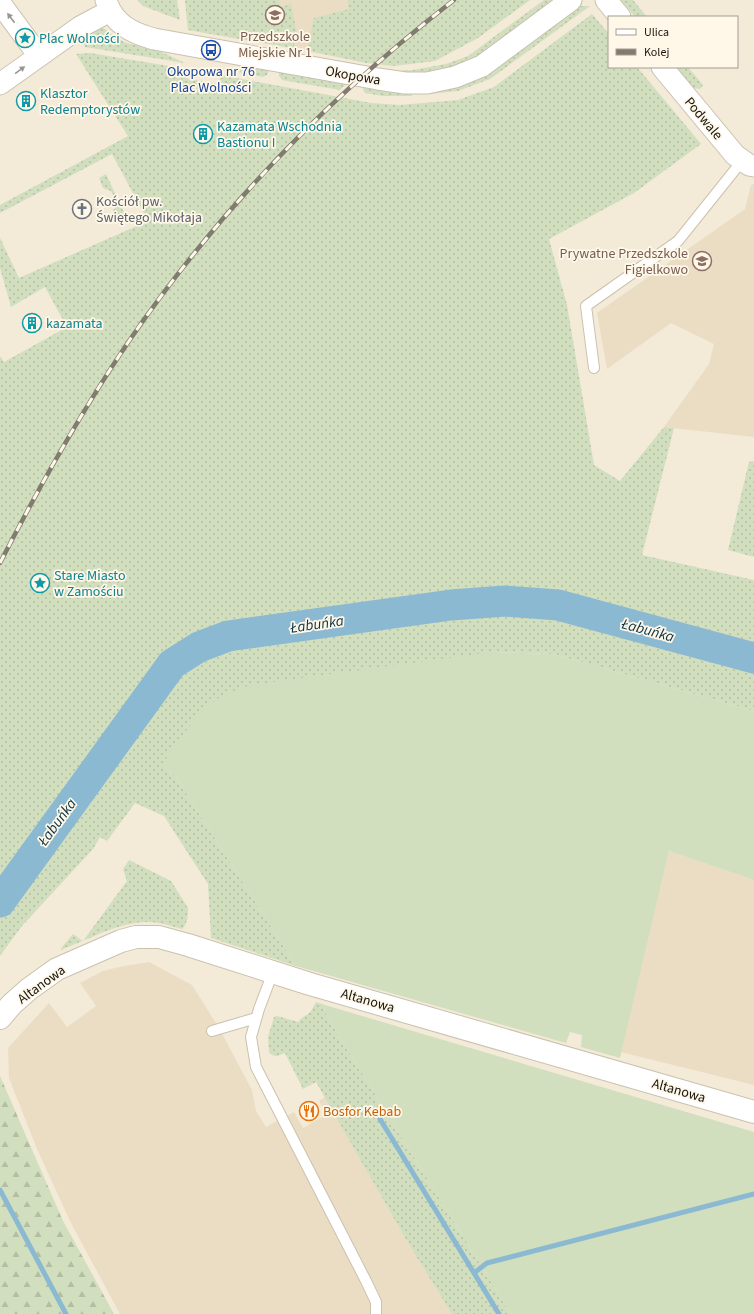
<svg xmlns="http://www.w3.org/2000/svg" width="754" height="1314" viewBox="0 0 754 1314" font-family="'Source Sans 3',sans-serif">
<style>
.built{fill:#eaddc4}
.grass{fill:url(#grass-dots)}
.forest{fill:url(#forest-firs)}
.garden{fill:#d1dfbf}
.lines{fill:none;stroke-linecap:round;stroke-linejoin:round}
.stream{stroke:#8bb9d2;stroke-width:5}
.river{stroke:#8bb9d2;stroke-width:31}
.service-casing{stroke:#cac1af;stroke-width:12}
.minor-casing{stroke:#cac1af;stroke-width:23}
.tertiary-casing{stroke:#cac1af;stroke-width:24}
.service{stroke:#fff;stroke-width:10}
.minor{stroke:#fff;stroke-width:21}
.tertiary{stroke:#fff;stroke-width:22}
.rail-casing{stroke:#827c70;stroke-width:4.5}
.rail{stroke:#fff8e9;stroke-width:3;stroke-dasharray:9;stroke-linecap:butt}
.oneway{fill:#979693}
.labels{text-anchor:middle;stroke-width:3.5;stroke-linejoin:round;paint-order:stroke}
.education-label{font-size:14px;fill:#785e54;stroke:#fff8e9}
.culture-label{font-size:14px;fill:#0d838f;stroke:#fff8e9;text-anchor:start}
.transit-label{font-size:14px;fill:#164399;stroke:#fff8e9}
.street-label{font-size:14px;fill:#18150f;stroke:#fff8e9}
.worship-label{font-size:14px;fill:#5b616d;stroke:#fff8e9;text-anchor:start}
.food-label{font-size:14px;fill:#c56008;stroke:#fff8e9;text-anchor:start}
.water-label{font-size:15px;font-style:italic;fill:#0a3244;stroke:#fff8e9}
</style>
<defs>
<pattern id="grass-dots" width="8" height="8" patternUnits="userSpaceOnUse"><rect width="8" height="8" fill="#d1dfbf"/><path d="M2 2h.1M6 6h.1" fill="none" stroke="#b3bea3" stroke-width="1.8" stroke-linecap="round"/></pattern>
<pattern id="forest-firs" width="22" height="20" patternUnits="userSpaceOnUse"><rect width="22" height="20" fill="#d1dfbf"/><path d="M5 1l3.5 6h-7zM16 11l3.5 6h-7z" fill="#b3bea3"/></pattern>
</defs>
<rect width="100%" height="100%" fill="#f3ead8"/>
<path class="built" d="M185,0H359L336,56L188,30Z
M754,184V437L664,427L709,364L714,344L671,323L607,369L597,313L745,209L751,185Z
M669,851L754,880V1085L621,1052Z
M149,962L192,985L219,1028L252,1090L256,1111L266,1127L294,1112L303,1128L326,1115L319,1101L325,1097L408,1243L452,1314H120L71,1223L37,1149L9,1078L8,1048L49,1003L67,1027L96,1006L80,983L103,971L119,967Z"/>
<path class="grass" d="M137,0H177L180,20L143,6Z
M185,0H279L281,7L291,4C293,16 300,37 293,48L188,30Z
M347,0H530L478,38L435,61L394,66L366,63L308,51V46L314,18L349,9Z
M544,0H554L473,59C455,67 434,75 414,74C408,74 402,72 395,71L413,70L446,64L468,56Z
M621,0H633L647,17H635Z
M580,6H590L490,79L458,91L429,94L428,91L487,74Z
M592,14L609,34V67H637L701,144L634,193L549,239L567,305L594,465L620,481L664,427L674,428L642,555L754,580V711L553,654L492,652L161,767L174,774L296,966L211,938L208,884L164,816L135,803L107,841L100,837L93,849L21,927L0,956V356L4,362L67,327L45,287L11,307L0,268V238L19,278L148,221L112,154L0,213V205L128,136L76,54L90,53L187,69L188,79L219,84L220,75L371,103L400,105L458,100L494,87Z
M98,27L105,29L115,37L126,43L155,49L185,63L85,47L84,42L87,33Z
M250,66L269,70L267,75L263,77L233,71Z
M676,67H688L703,85L700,89L694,88Z
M279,71L346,84L340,90L282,80L279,76Z
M362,87L411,93L412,96H383L365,93Z
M106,174L125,215L117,218L113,211L117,203L111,191L103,188L99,178Z
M754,461V557L728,550L749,462Z
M129,860L171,881L188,908C188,915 188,923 182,929C171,926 160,922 149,922C121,921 87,940 61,950L62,947L73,934L83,941L127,881L123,869Z
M316,1002L325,1005L324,1009L329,1020L511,1314H452L408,1243L316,1082L303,1089L285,1053C278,1056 274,1058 269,1052L268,1037L274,1017L277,1016L298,1022C301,1017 307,1016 311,1011C313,1008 314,1005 316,1002Z"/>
<path class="forest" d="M0,1076L63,1221L114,1314H0Z"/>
<path class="garden" d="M492,652L553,654L754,711V880L669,851L620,1058L581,1047L582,1035L570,1032L566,1043L296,966L174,774L160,767C177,744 198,708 224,695C232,691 241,688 250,685Z
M325,1005L754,1132V1314H511L329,1020L324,1009Z"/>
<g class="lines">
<path class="stream" d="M380,1119L499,1314
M0,1190L66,1314
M474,1273L487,1263L754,1194"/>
<path class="river" d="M0,902L172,664L199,647L228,636L451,605L505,601L558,605L754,658"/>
<defs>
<path id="service" d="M594,368L586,306L678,241L742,161
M273,972L259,1009L251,1037L256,1067L366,1281L376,1302V1314
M212,1031L256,1018"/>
<path id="minor" d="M106,0C113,24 132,33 154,39L378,79L405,83H427L455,77L482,66L571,0
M606,0L620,17
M0,3L39,56
M662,67L735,155L749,165L754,166
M0,84L80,27L110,11"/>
<path id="tertiary" d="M0,1018L12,1004L29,989L57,969L121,941L136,937H159L188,945L310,984L754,1112"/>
</defs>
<use href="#service" class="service-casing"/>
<use href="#minor" class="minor-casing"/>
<use href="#tertiary" class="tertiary-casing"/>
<use href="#service" class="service"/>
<use href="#minor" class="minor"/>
<use href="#tertiary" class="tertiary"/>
<defs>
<path id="rail" d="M0,563C39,487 81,412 129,341C218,211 330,96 454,0"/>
</defs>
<use href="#rail" class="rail-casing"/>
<use href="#rail" class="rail"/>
</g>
<defs><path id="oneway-solid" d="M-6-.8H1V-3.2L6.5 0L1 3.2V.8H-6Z"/></defs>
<g class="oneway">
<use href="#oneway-solid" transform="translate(11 18) rotate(-127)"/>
<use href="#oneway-solid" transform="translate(20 70) rotate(-36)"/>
</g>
<defs>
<symbol id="school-ring" viewBox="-11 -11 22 22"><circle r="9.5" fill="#fff8e9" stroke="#8d6e63" stroke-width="1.5"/><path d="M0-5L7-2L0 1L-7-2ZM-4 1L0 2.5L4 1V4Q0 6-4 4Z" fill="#8d6e63"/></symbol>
<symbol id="sight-ring" viewBox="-11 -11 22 22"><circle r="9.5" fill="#fff8e9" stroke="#0f9aa8" stroke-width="1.5"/><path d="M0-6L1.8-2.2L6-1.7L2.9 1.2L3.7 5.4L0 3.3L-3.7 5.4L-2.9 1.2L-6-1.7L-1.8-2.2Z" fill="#0f9aa8"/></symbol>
<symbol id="bus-ring" viewBox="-11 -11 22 22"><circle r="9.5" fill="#fff8e9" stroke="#1a4fb4" stroke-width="1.5"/><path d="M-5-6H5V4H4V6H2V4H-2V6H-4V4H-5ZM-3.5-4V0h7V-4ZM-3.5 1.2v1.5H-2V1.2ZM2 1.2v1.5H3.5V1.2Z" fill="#1a4fb4"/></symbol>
<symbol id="building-ring" viewBox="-11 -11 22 22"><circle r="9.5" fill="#fff8e9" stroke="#0f9aa8" stroke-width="1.5"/><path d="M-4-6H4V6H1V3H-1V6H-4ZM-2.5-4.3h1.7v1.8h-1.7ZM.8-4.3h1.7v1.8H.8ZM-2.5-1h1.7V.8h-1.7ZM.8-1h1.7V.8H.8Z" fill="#0f9aa8"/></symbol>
<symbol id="church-ring" viewBox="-11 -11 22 22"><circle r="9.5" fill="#fff8e9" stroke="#6b7280" stroke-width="1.5"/><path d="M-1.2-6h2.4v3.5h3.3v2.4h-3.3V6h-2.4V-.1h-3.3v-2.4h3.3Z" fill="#6b7280"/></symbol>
<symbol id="restaurant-ring" viewBox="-11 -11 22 22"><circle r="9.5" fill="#fff8e9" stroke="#e8710a" stroke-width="1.5"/><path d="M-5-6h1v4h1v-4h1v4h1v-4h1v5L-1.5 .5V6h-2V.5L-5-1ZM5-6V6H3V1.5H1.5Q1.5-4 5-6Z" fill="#e8710a"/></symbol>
</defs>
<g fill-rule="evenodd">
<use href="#school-ring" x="264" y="4" width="22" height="22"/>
<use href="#sight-ring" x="14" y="27" width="22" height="22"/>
<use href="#bus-ring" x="200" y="39" width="22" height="22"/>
<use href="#building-ring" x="15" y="90" width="22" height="22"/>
<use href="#building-ring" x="192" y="123" width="22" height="22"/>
<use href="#church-ring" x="71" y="198" width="22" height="22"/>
<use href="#school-ring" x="691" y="250" width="22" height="22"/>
<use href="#building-ring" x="21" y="312" width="22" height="22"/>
<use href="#sight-ring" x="29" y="572" width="22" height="22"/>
<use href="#restaurant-ring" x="298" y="1100" width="22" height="22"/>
</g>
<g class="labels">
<g class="education-label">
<text x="275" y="41">Przedszkole<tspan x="275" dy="16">Miejskie Nr 1</tspan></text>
<text x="688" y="258" text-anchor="end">Prywatne Przedszkole<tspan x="688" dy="16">Figielkowo</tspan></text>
</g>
<g class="culture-label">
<text x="39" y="43">Plac Wolności</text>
<text x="40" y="98">Klasztor<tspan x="40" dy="16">Redemptorystów</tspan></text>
<text x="217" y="131">Kazamata Wschodnia<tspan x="217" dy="16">Bastionu I</tspan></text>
<text x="46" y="328">kazamata</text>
<text x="54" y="580">Stare Miasto<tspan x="54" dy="16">w Zamościu</tspan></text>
</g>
<g class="transit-label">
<text x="211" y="76">Okopowa nr 76<tspan x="211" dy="16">Plac Wolności</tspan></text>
</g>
<g class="street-label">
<text transform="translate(353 75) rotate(10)" y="5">Okopowa</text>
<text transform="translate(704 118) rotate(50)" y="5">Podwale</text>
<text transform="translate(41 984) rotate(-36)" y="5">Altanowa</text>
<text transform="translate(368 1000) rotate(16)" y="5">Altanowa</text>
<text transform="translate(679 1090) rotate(16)" y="5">Altanowa</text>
</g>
<g class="worship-label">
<text x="96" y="206">Kościół pw.<tspan x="96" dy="16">Świętego Mikołaja</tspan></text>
</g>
<g class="food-label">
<text x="323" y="1116">Bosfor Kebab</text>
</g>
<g class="water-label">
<text transform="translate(317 624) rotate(-8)" y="5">Łabuńka</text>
<text transform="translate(648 630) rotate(15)" y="5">Łabuńka</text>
<text transform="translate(57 822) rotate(-54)" y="5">Łabuńka</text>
</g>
</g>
<rect x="608" y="16" width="130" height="52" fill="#fff8e9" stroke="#a39d92"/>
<rect x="616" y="29" width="20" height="6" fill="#ffffff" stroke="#a39d92"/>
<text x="644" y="36" font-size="12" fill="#18150f">Ulica</text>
<rect x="616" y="49" width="20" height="6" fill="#827c70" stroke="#a39d92"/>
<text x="644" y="56" font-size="12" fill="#18150f">Kolej</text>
</svg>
